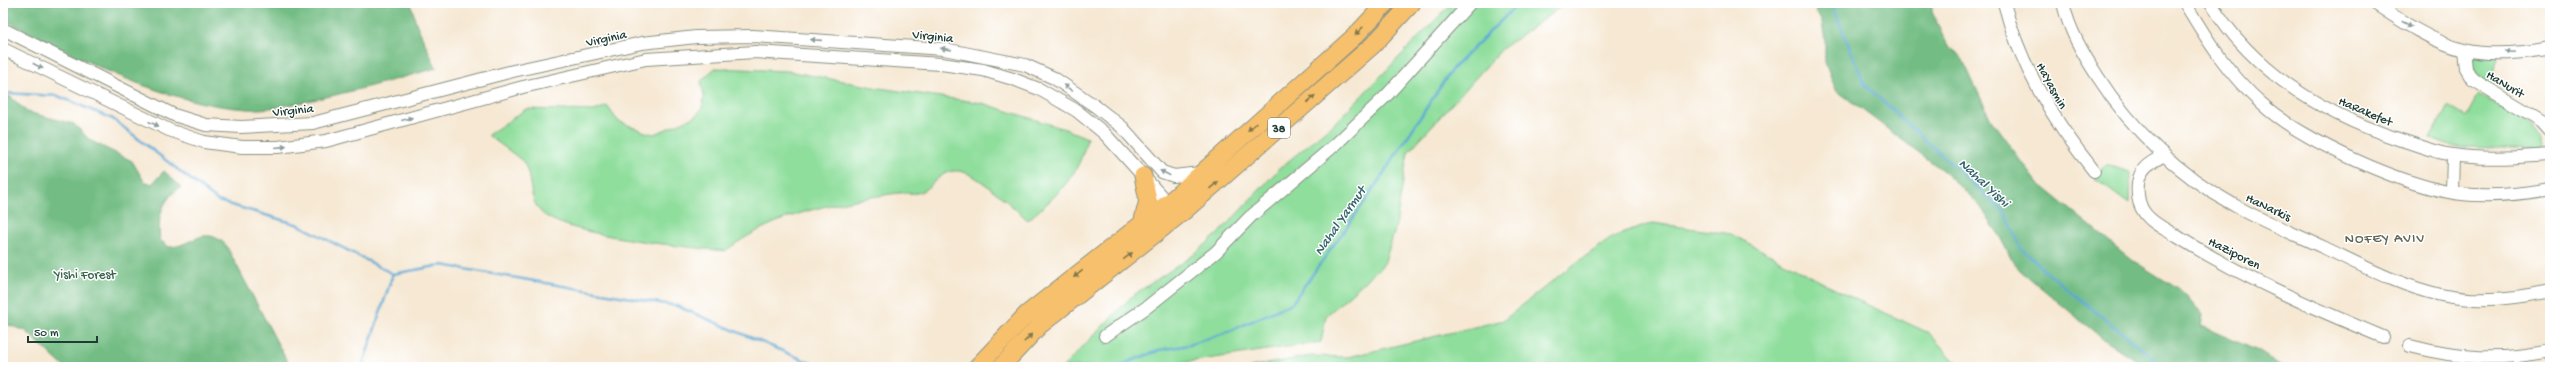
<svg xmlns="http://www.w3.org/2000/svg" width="2553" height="370" viewBox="0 0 2553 370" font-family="'Gochi Hand',sans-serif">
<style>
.green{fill:#8fde9c;stroke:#578e68}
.forest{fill:#73bd84;stroke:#497d5c}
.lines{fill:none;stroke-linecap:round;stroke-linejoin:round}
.stream{stroke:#5ba9d4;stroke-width:2.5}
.minor-casing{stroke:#8a9284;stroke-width:14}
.highway-casing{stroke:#8a9284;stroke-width:19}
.minor{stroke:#fff;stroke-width:12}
.highway{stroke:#f7c06c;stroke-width:17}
.oneway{fill:#8f9e9a}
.oneway2{fill:#80784d}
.labels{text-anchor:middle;stroke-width:3;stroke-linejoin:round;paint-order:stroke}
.shield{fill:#fff;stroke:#627771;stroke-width:1}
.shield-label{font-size:12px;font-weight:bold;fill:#1f3d34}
.street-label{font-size:13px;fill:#1f3d34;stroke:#fff}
.park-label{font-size:13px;fill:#3b654e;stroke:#fff}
.water-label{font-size:14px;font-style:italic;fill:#34636c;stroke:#fff}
.neighbourhood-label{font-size:14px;letter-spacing:1px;fill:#5f6654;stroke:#fff}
</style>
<rect width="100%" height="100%" fill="#fff"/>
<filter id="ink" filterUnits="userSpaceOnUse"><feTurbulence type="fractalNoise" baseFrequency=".025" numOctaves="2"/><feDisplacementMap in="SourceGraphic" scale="8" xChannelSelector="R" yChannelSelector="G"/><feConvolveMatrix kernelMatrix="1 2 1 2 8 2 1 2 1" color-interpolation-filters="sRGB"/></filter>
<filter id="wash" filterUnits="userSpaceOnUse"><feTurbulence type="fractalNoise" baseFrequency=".012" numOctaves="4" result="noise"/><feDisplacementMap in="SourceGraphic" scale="16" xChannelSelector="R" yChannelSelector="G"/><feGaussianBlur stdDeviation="0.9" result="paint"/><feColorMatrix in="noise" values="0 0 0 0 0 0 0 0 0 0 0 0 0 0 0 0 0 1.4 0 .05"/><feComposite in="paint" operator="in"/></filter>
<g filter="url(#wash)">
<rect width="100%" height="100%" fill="#f6e8d3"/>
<path class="green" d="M1452,3H1566L1502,49L1408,152L1395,230L1384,264L1326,316L1321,342L1154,367H1063L1132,296L1192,256L1219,233L1280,168L1338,120Z
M2471,55L2497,56L2493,87C2479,79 2472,72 2471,55Z
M715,68L788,71L879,88L982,103L1068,130L1087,138C1080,176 1056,196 1028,220C1012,207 978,173 959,171C939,169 933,189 917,193C911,194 904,192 898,193C836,202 776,213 725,251C689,247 561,236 540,211C528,197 532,176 524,163C523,160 494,140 488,135L526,109L594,111L607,106L618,121L648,133L655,134L696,116L702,108L704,96L701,81Z
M2478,95L2534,125L2544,135L2545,149L2455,147L2431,138L2448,106L2466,117Z
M2106,165L2130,172L2129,204L2095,179Z
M1653,223L1731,234L1846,295L1929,333L1960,367H1250L1311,356L1348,357L1504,320L1570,267L1613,237Z"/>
<path class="forest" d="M3,3H411L416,23L436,68C394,80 351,92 308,101C289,105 267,110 248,109C161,104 79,58 3,19Z
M1811,3H1932V12L1948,46L1961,56L1991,120L2037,182L2132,260L2183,292L2203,315L2201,326L2258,351L2283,367H2147L2103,339L2015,266L2001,239L1979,204L1946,173L1836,90L1825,62V40L1822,22Z
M3,93L12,98L27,112L74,124L91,141L132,161L144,181L152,184L164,171L181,187C162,199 157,218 160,240L169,247C192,247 203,223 226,245L290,367H64L26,331L3,323Z"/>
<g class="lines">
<path class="stream" d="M1831,3L1865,85L2006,214L2021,248L2044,270L2162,365L2170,367
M3,93L58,96L113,119L218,201L299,225L393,274
M362,367L393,274L442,265L677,306L820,367
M1115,367L1160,350L1189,345L1230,331L1292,303L1366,200L1452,69L1519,3"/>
</g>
</g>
<g filter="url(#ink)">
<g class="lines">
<defs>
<path id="minor" d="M2004,3C2020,66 2053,120 2094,171
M2063,3C2069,30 2083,54 2098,77C2132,130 2179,175 2234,205C2263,222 2295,234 2325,248C2363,266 2400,286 2441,295C2477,303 2515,299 2550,291
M2185,3C2207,40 2229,75 2262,104C2301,140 2409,189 2462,194C2491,197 2522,194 2550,189
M2211,3C2253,73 2326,115 2401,140C2418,145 2436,153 2453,155C2485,160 2518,157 2550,155
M2374,3C2401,21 2432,42 2464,50C2491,56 2523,53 2550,48
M3,29L174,115L206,125L241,127L313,123L513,71L642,43L696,37L753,36L944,49L1025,65L1054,78L1095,106L1122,127L1162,172L1174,176L1200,173
M3,49L169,130L204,142L242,147H278L326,141L523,87L646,59L755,52L941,64L983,70L1013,79L1039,89L1077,111L1104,133L1172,208
M2464,50L2466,69L2472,79L2542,121L2550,130
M2164,155C2158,159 2148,163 2144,169C2135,179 2136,201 2144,212C2151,223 2167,230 2178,237C2242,277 2313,308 2383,337
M2452,192L2453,155
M1105,336L1147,307L1216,252L1250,217L1336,144L1387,95L1470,3
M2410,346C2459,359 2500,361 2550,351"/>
<path id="highway" d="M1142,224L1148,200L1143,176
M977,367L1027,314L1167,204L1356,35L1386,3
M1001,367L1040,325L1184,211L1373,45L1412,3"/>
</defs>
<use href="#minor" class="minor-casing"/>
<use href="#highway" class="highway-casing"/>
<use href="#minor" class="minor"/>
<use href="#highway" class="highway"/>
</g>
<defs><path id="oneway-solid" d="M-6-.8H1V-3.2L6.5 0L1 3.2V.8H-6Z"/></defs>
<g class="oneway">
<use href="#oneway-solid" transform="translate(2407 24) rotate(27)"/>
<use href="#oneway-solid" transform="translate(816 40) rotate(-176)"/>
<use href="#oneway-solid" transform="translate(946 49) rotate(-172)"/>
<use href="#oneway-solid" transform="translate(2511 52) rotate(-177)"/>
<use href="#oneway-solid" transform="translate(38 66) rotate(27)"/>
<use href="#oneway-solid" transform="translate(1068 88) rotate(-146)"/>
<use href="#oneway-solid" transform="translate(407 119) rotate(-15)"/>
<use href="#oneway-solid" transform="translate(154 124) rotate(25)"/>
<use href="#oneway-solid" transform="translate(281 147) rotate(-5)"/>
<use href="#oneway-solid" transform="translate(1165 173) rotate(-153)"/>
</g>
<g class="oneway2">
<use href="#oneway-solid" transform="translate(1359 31) rotate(135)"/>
<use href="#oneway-solid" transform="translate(1311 99) rotate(-41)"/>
<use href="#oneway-solid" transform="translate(1252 127) rotate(138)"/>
<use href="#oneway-solid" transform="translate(1214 185) rotate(-41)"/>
<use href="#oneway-solid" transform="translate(1128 256) rotate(-38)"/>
<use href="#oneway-solid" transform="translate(1078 274) rotate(142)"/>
<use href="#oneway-solid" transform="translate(1028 338) rotate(-46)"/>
</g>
</g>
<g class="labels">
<rect class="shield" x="1268" y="118" width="22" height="20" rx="3"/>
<g class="shield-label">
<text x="1279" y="132">38</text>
</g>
<g class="street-label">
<text transform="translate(933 35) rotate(6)" y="5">Virginia</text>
<text transform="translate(606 37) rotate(-12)" y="5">Virginia</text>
<text transform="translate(2506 83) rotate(31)" y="5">HaNurit</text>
<text transform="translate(2053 85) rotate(61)" y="5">HaYasmin</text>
<text transform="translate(293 109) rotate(-6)" y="5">Virginia</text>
<text transform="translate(2366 110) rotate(23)" y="5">HaRakefet</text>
<text transform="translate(2269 206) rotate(25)" y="5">HaNarkis</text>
<text transform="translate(2235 252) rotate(27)" y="5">HaZiporen</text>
</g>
<g class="park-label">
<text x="85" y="278">Yishi Forest</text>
</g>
<g class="water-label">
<text transform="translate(1985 182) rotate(43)" y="5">Nahal Yishi</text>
<text transform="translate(1339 220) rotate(-55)" y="5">Nahal Yarmut</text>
</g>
<g class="neighbourhood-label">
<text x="2385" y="242">NOFEY AVIV</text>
</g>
</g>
<rect width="2553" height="370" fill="none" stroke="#fff" stroke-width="16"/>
<path d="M28 336v6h69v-6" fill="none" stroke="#1f3d34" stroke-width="2"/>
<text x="34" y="336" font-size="12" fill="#1f3d34" stroke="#ffffff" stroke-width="3" paint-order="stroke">50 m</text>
</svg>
